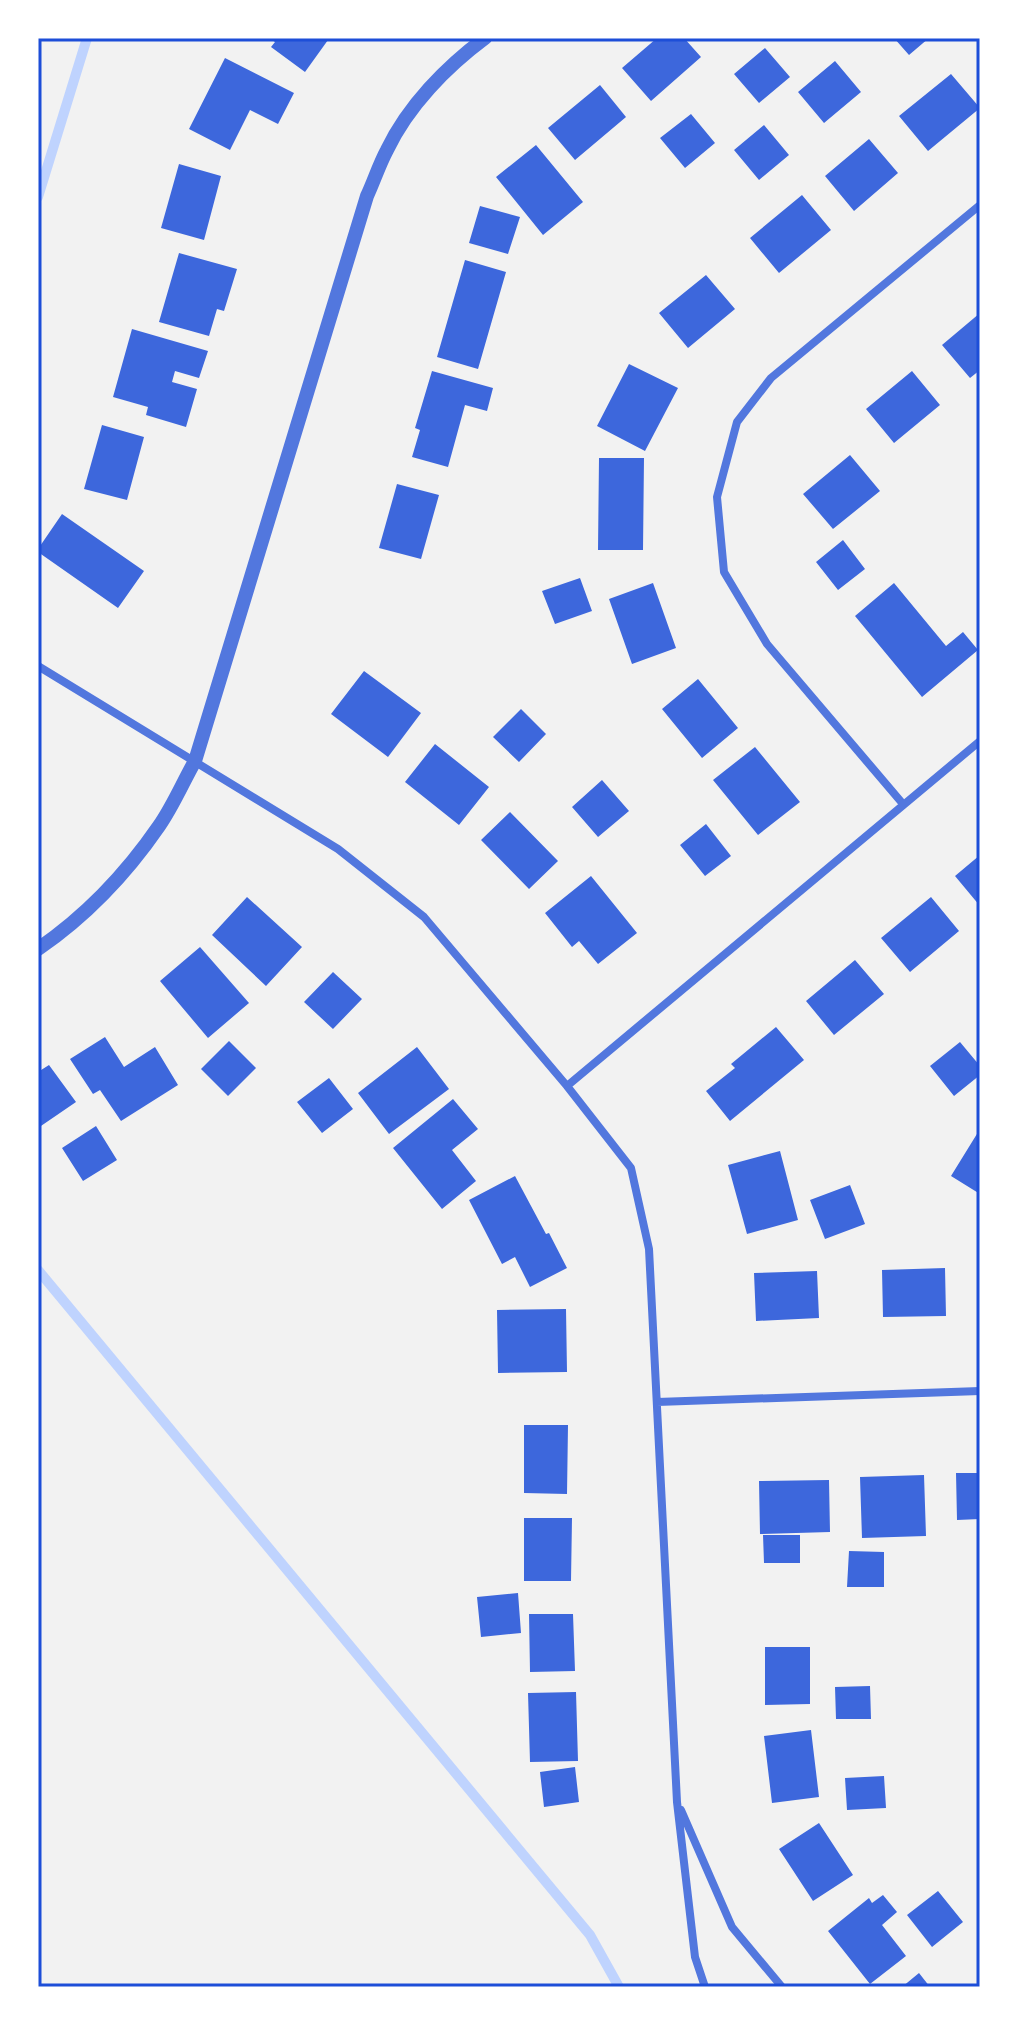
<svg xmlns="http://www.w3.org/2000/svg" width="1018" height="2025" viewBox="0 0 1018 2025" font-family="Mulish,sans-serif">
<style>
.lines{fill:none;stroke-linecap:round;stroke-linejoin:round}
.stream{stroke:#bfd3fe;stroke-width:10}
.building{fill:#3d67dc}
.minor{stroke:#5277de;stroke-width:8}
.tertiary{stroke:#5277de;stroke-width:14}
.neatline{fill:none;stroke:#1d4ed8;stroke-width:3}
</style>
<rect width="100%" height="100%" fill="#f2f2f2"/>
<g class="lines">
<path class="stream" d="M38,197L87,38
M38,1270L590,1935L619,1987"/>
</g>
<path class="building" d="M269,38H325L328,40L305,72L271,47L275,42Z
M657,38H684L701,57L651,101L622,68Z
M894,38H929L909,55Z
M765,48L790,77L759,103L734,74Z
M225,58L294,93L278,124L250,110L230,150L189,129Z
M835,61L861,92L824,123L798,92Z
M951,74L980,108L928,151L899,116Z
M600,85L626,117L575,160L548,128Z
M691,114L715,143L685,168L660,138Z
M764,125L789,155L759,180L734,150Z
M869,139L898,173L854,211L825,176Z
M536,145L583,202L543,235L496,177Z
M179,164L221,176L204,240L161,228Z
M802,195L831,230L779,273L750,238Z
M480,206L520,217L508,254L469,243Z
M179,253L237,269L224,311L217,309L209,336L159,322Z
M465,260L506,272L478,369L437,357Z
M706,275L735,309L688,348L659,313Z
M980,313V370L970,378L942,345Z
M132,329L208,351L199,378L175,371L172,382L197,389L186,427L146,415L148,407L113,397Z
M629,364L678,388L645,451L597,426Z
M432,371L493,388L487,411L465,405L448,467L412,457L420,430L415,428Z
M912,371L940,405L894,443L866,409Z
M102,425L144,437L127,500L84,489Z
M850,455L880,491L833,529L803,494Z
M599,458H644L643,550H598Z
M397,484L439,495L421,559L379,548Z
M62,514L144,571L118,608L38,552V549Z
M843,540L865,569L838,590L816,562Z
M580,578L592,611L555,624L542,591Z
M653,583L676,648L632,664L609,599Z
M894,583L946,646L963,632L978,650L922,697L855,616Z
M364,671L421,713L388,757L331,714Z
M698,679L738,728L702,758L662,709Z
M521,709L546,734L519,762L493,737Z
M435,744L489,787L459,825L405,782Z
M755,747L800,802L758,835L713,780Z
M602,780L629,811L598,837L572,807Z
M510,812L558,861L529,889L481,840Z
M706,824L731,856L705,876L680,845Z
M980,855V906L955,876Z
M591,876L637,933L598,964L579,941L572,947L545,913Z
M247,897L302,947L266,986L212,935Z
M931,897L959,931L910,972L881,938Z
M200,947L249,1003L208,1038L160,981Z
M855,960L884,994L834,1035L806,1001Z
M333,972L362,999L333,1029L304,1002Z
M776,1027L804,1060L730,1121L706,1091L735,1068L731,1064Z
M105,1037L124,1067L155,1047L178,1085L121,1121L100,1090L93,1094L70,1059Z
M229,1041L256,1068L228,1096L201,1069Z
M960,1042L980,1066V1075L954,1096L930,1066Z
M417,1047L449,1089L389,1134L358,1093Z
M49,1065L76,1102L38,1128V1072Z
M329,1078L353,1109L322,1133L297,1102Z
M453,1099L478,1129L452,1150L476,1181L442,1209L393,1148Z
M96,1126L117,1160L83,1181L62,1148Z
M980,1129V1194L951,1176Z
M780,1151L798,1220L747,1234L728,1165Z
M515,1176L546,1234L549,1233L567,1268L530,1287L515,1257L502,1264L469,1200Z
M850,1185L865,1224L825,1239L810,1200Z
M945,1268L946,1316L883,1317L882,1270Z
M817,1271L819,1318L756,1321L754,1273Z
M566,1309L567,1372L498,1373L497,1310Z
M524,1425H568L567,1494L524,1493Z
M956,1473H980V1519L957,1520Z
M924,1475L926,1536L862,1538L860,1477Z
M829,1480L830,1532L760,1534L759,1481Z
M524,1518H572L571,1581H524Z
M763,1535H800V1563H764Z
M849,1551L884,1552V1587H847Z
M518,1593L521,1633L481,1637L477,1597Z
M529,1614H573L575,1671L530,1672Z
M765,1647H810V1704L765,1705Z
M870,1686L871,1719H836L835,1687Z
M576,1692L578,1761L530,1762L528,1693Z
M811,1730L819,1797L772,1803L764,1736Z
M575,1767L579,1802L544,1807L540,1772Z
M884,1776L886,1808L847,1810L845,1778Z
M819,1823L853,1875L813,1901L779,1849Z
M938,1891L963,1922L932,1947L907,1915Z
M883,1895L897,1912L882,1925L906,1956L870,1984L828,1931L869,1898L872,1903Z
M919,1973L930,1987H902Z"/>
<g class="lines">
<path class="minor" d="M38,666L338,849L424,917L567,1086L631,1168L649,1249L677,1802L695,1957L705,1987
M903,804L767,644L724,572L717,497L737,422L771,378L980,205
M567,1086L980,741
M657,1402L980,1391
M681,1810L732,1927L782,1987"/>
<path class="tertiary" d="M38,949C86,916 126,874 159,826C173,806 183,782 195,761L367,196C374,181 379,165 387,150C408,106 446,67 485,38"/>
</g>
<rect width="1018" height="2025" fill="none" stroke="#ffffff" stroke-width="80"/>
<rect x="40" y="40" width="938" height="1945" class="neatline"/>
</svg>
